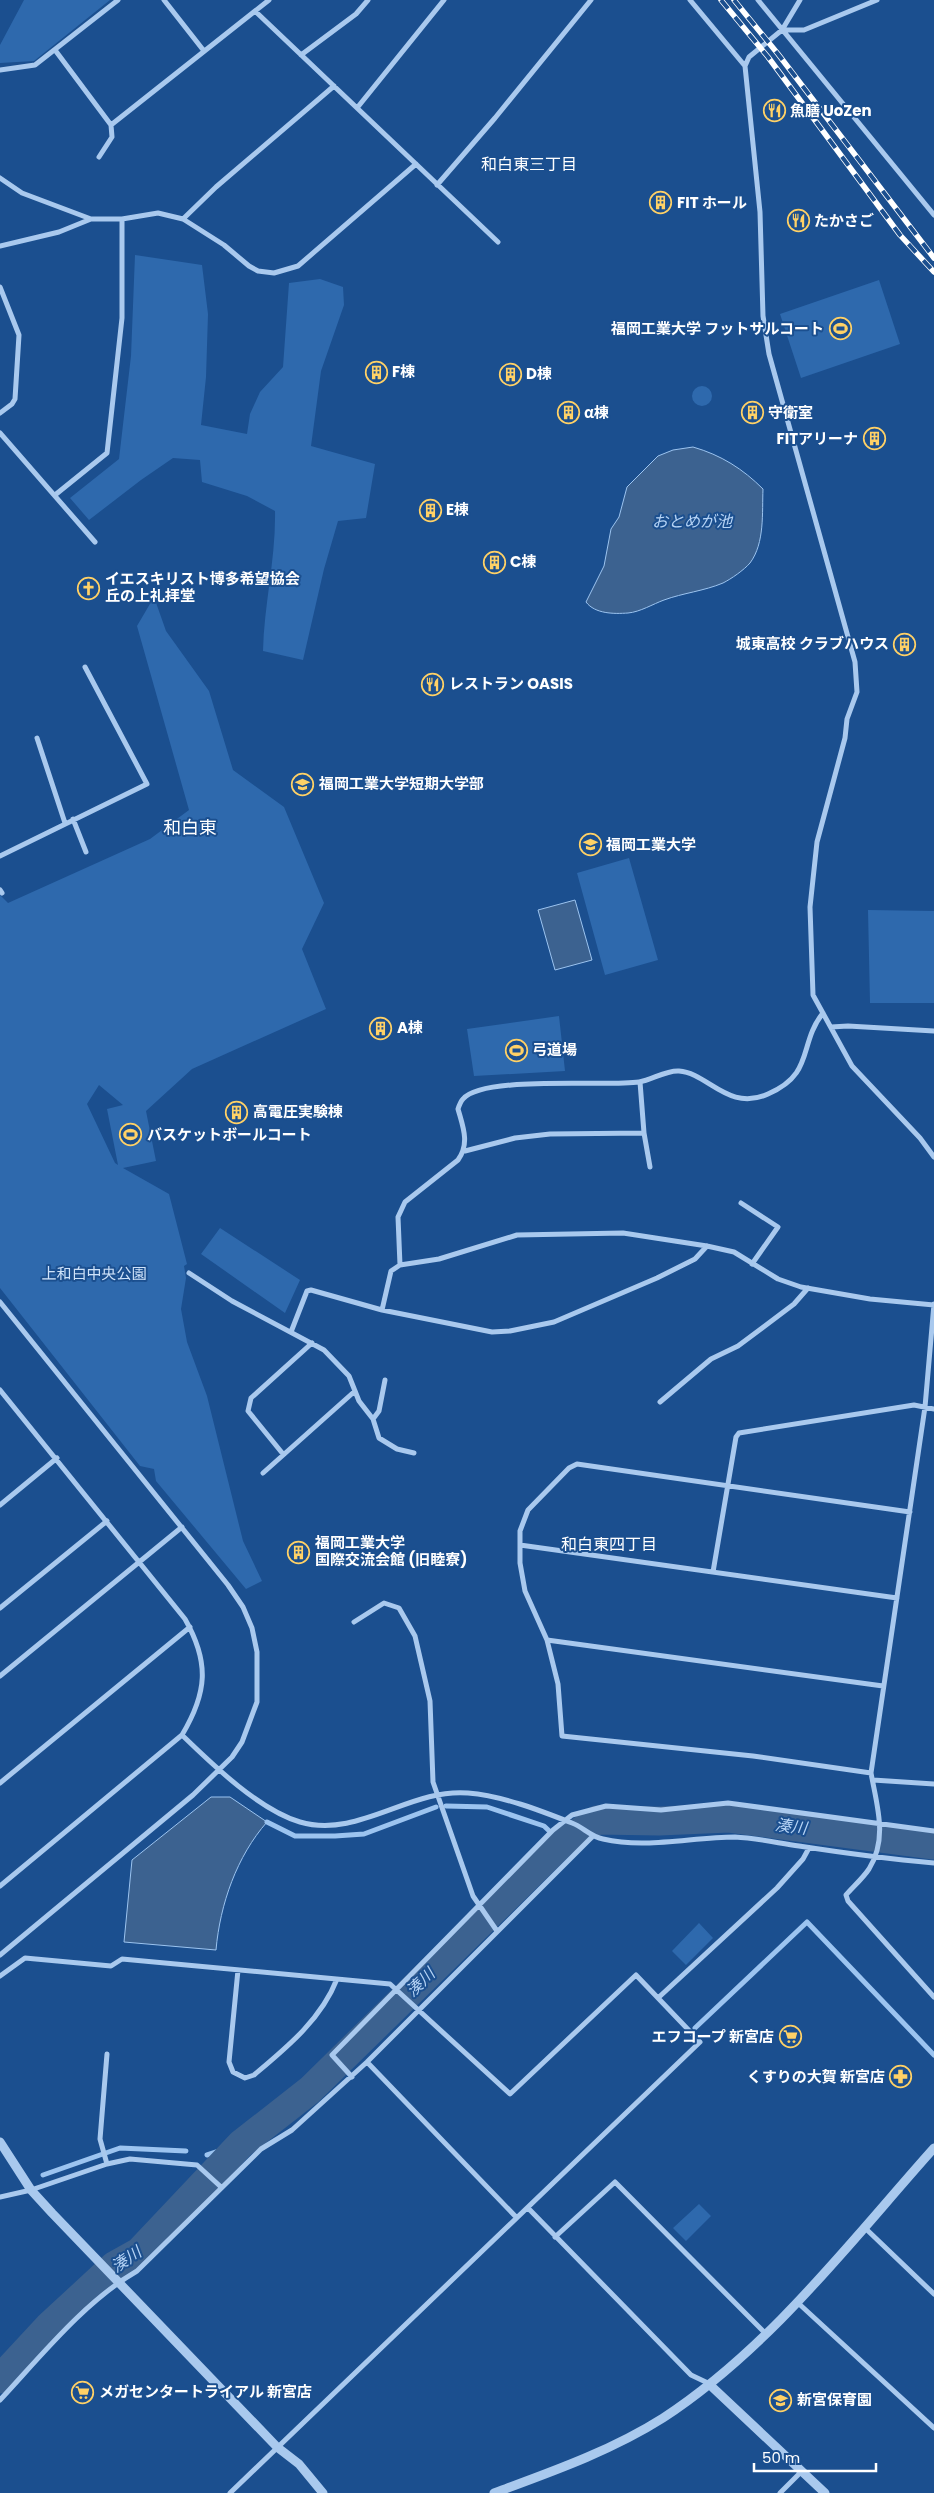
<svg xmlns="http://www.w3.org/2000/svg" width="934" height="2493" viewBox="0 0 934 2493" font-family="Poppins,'Noto Sans JP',sans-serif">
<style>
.green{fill:#2e69ad;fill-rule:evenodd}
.water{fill:#3c6290;stroke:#9cc4f0}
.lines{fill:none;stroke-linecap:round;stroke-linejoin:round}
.stream{stroke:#9cc4f0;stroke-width:5}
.river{stroke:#3c6290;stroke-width:29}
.minor{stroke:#a9c9ee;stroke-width:5}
.tertiary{stroke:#a9c9ee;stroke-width:9}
.rail-casing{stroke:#fff;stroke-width:5.5}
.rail{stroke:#1b4f8f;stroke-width:4;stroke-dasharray:11;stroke-linecap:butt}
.labels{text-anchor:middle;stroke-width:4;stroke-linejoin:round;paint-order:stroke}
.poi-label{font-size:15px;font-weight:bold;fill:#fff;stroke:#1b4f8f;text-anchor:start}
.park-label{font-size:15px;fill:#cfe3fa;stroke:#1b4f8f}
.neighbourhood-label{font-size:16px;fill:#fff;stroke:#1b4f8f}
.water-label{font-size:16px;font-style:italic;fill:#b5d3f5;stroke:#1b4f8f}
.quarter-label{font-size:18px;fill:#fff;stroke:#1b4f8f}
</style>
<rect width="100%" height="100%" fill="#1b4f8f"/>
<path class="green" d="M24,0H110L34,61L0,63V45Z
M135,255L202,265L208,314L206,377L201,425L247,434L250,414L260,392L283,367L289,283L320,279L343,287L344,305L321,371L311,446L375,464L366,518L338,521L324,569L303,660L263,651C264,604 276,558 275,511L247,496L202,482L200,460L173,458L141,480L89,520L70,498L119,459L131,356Z
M879,280L900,344L801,378L780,314Z
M692 396a10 10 0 1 1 20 0a10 10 0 1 1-20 0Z
M154,597L166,631L209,691L233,770L284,807L324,903L302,949L326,1009L192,1069L146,1111L156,1161L123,1168L169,1194L187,1264L184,1266L186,1278L181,1309L187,1342L207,1396L243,1541L262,1581L246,1589L156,1481L154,1469L140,1466L0,1288V895L8,903L150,839L189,810L137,626ZM99,1085L123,1105L107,1109L118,1165L115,1163L87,1104Z
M629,858L658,960L605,975L577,873Z
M868,910L934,911V1003H870Z
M559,1016L565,1071L474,1076L467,1029Z
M220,1228L300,1280L285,1313L201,1254Z
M699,1923L713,1938L686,1965L672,1951Z
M699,2204L711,2216L686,2241L673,2228Z"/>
<path class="water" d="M693,447C721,455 743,469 763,489C762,512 765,543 750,563C744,570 731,579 723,583C704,591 683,593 664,600C653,604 640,612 628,613C614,614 595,614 586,602L604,566L611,529L619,517L627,487L658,456L673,450Z
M575,900L592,960L555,970L538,910Z
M211,1797H230L267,1822C237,1856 220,1904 216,1950L124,1942L132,1860Z"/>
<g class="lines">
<path class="stream" d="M446,1806L487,1807L544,1826L562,1843
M267,1822L295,1836H335L364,1834L436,1807
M695,2028L807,1922L934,2055
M207,2155L241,2144
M43,2175L120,2148L186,2151"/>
<path class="river" d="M0,2379L48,2327L114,2266L139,2252L241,2144L310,2090L562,1843L597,1820L659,1821L729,1818L934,1845"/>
<path class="minor" d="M164,0L204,51
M690,0L745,66
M758,0L934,215
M800,0L782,30L749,57L745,66L760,212L763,316L769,354L855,662L857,692L847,719L845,738L817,842L810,907L813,995L852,1066L920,1138L934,1157
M255,11L498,242
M782,30H804L877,0
M55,50L111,125
M301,55L356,14L368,0
M0,70L35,65L118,0
M357,108L444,0
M99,157L112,137L111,125L269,0
M0,178L22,193L91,219H122L158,213L183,219L224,245L249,266L258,271L274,273L298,266L416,164
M437,185L495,118L591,0
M183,219L216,187L334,86
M0,246L59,232L91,219
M0,287L19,335L15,399L12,404L0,413
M0,433L95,542
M55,495L107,453L122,318V219
M37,738L65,823
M73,819L86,852
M0,856L147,784L85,667
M0,890L2,893
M831,1027L848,1026L934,1031
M640,1082L644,1133L650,1167
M465,1151L515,1138L550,1134L644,1133
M741,1203L778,1227L752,1264
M400,1265L439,1259L517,1235L623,1233L707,1246L734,1252L778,1279L801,1287L870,1299L934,1305
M189,1273L232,1301L324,1350L349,1376L359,1401L373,1419L379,1438L397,1449L414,1453
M0,1302L228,1585L243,1607L252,1628L257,1652V1702L242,1742L232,1757L193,1795L0,1955
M934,1304L925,1407L871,1773C877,1806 888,1838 869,1869C863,1878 853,1887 846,1895L848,1901L934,1997
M382,1310L391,1271L400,1265L398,1217L405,1202L458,1160C470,1143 463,1127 458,1109C459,1106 461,1101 463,1099C483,1075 605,1087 639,1082C652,1080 666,1070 679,1071C708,1073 728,1112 768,1094C815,1074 798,1044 823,1013
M291,1332L307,1291L311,1290L382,1310L492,1332L510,1331L554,1322L657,1278L695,1259L707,1246
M0,1390L185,1619C210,1663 207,1693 182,1735L0,1886
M660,1402L711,1359L738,1346L794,1304L808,1288
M373,1419L379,1411L385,1380
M283,1454L248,1411L251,1398L312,1343
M263,1473L355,1391
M0,1505L57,1458
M520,1545L897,1598
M713,1572L736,1437L739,1433L914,1405L934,1409
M0,1608L107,1521
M354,1622L384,1603L399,1608L415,1636L430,1701L433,1782L473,1896L497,1931
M547,1640L883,1686
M0,1676L182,1527
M182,1735C212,1764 259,1810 300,1822C358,1839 410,1788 468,1793C503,1796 539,1810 572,1823C583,1827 591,1837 603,1839C646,1849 692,1837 735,1837C756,1838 778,1843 799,1846C844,1853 889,1859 934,1863
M871,1773L753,1756L562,1736L558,1684L547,1640L525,1591L520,1563V1531L528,1510L569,1468L577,1464L910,1512
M873,1780L934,1784
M0,1783L190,1627
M238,1970L229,2062L233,2072L245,2078L254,2075C286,2048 321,2020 337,1979
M0,1976L25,1958L111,1966L122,1959L390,1984L510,2094L636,1975L658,1998
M367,2062L516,2217
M352,2077L332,2055L553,1830L572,1815L606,1806L661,1810L728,1803L934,1831
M107,2164L100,2139L107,2054
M0,2197L31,2190L107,2164L130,2159L197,2165L221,2187
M528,2208L691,2375L710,2384
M864,2227L934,2294
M555,2237L615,2182L766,2334
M797,2302L934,2428
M0,2400C41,2356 85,2301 137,2271L261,2149L292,2130L367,2062L593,1836
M230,2493L700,2042L658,1998L777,1888L803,1859L809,1848
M780,2493L802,2471"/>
<path class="tertiary" d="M0,2142L31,2190L52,2213L277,2447L299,2464L323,2493
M710,2385L825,2493
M494,2493C551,2472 611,2451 663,2418C770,2348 850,2242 934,2148"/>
<defs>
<path id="rail" d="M721,0L768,57L900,235L934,272
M734,0L778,54L934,258"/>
</defs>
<use href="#rail" class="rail-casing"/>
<use href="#rail" class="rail"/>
</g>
<defs>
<symbol id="restaurant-ring" viewBox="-11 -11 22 22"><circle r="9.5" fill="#1b4f8f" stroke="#ffd166" stroke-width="1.5"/><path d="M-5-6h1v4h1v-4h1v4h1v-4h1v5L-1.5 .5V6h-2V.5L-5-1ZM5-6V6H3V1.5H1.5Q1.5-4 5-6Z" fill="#ffd166"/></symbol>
<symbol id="building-ring" viewBox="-11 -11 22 22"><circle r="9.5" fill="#1b4f8f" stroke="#ffd166" stroke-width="1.5"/><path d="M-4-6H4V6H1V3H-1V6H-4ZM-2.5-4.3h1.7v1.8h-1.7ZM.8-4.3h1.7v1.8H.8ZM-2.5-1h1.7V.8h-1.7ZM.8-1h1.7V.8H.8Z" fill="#ffd166"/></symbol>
<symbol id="stadium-ring" viewBox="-11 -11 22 22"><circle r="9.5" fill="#1b4f8f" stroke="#ffd166" stroke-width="1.5"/><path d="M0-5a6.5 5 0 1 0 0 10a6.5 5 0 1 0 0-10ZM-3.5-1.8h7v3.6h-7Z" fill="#ffd166"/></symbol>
<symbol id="church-ring" viewBox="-11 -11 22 22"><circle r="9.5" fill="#1b4f8f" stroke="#ffd166" stroke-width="1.5"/><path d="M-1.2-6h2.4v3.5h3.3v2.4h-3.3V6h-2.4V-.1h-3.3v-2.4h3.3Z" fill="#ffd166"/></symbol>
<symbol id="university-ring" viewBox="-11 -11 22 22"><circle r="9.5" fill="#1b4f8f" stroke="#ffd166" stroke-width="1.5"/><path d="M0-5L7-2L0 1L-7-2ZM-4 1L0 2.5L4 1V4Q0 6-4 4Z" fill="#ffd166"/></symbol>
<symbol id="supermarket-ring" viewBox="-11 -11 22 22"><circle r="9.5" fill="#1b4f8f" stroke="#ffd166" stroke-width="1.5"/><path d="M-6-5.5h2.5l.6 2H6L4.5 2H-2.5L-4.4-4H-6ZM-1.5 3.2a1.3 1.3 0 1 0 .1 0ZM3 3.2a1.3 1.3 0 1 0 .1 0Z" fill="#ffd166"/></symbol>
<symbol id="pharmacy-ring" viewBox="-11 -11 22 22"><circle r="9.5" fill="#1b4f8f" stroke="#ffd166" stroke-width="1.5"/><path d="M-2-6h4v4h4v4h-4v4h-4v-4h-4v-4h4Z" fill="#ffd166"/></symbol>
<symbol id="school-ring" viewBox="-11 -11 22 22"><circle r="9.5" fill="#1b4f8f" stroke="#ffd166" stroke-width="1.5"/><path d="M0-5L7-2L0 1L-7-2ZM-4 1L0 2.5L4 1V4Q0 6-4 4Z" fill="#ffd166"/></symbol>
</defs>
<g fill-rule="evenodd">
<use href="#restaurant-ring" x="762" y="98" width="25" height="25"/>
<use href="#building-ring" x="648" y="190" width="25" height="25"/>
<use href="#restaurant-ring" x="786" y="208" width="25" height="25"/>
<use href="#stadium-ring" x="828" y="316" width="25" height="25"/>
<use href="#building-ring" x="364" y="360" width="25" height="25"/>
<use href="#building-ring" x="498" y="362" width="25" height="25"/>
<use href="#building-ring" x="556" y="400" width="25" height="25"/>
<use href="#building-ring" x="740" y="400" width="25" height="25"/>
<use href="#building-ring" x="862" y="426" width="25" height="25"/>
<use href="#building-ring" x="418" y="498" width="25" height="25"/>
<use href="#building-ring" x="482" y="550" width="25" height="25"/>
<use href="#church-ring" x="76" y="576" width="25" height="25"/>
<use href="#building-ring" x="892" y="632" width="25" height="25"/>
<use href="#restaurant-ring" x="420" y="672" width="25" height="25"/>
<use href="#university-ring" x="290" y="772" width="25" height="25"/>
<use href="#university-ring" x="578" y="832" width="25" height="25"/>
<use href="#building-ring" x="368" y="1016" width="25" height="25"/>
<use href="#stadium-ring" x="504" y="1038" width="25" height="25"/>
<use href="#building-ring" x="224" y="1100" width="25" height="25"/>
<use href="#stadium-ring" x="118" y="1122" width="25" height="25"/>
<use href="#building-ring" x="286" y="1540" width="25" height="25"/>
<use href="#supermarket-ring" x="778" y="2024" width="25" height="25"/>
<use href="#pharmacy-ring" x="888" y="2064" width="25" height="25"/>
<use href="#supermarket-ring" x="70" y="2380" width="25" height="25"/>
<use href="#school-ring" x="768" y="2388" width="25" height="25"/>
</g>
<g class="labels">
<g class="poi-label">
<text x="790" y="116">魚膳 UoZen</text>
<text x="677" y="208">FIT ホール</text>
<text x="814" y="226">たかさご</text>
<text x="824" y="334" text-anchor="end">福岡工業大学 フットサルコート</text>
<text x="392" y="377">F棟</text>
<text x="526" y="379">D棟</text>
<text x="584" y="418">α棟</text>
<text x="768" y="418">守衛室</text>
<text x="858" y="444" text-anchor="end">FITアリーナ</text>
<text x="446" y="515">E棟</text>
<text x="510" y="567">C棟</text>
<text x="105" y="584">イエスキリスト博多希望協会<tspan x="105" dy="17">丘の上礼拝堂</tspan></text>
<text x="889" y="649" text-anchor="end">城東高校 クラブハウス</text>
<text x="449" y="689">レストラン OASIS</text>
<text x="319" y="789">福岡工業大学短期大学部</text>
<text x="606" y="850">福岡工業大学</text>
<text x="397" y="1033">A棟</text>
<text x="532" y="1055">弓道場</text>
<text x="253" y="1117">高電圧実験棟</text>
<text x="147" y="1140">バスケットボールコート</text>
<text x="315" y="1548">福岡工業大学<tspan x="315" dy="17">国際交流会館 (旧睦寮)</tspan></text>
<text x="774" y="2042" text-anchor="end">エフコープ 新宮店</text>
<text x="885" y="2082" text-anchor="end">くすりの大賀 新宮店</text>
<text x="99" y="2397">メガセンタートライアル 新宮店</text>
<text x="797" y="2405">新宮保育園</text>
</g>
<g class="park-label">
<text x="94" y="1279">上和白中央公園</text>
</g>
<g class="neighbourhood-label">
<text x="529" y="170">和白東三丁目</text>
<text x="609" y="1550">和白東四丁目</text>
</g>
<g class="water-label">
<text x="692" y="527">おとめが池</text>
<text transform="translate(791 1826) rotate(7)" y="6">湊川</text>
<text transform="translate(420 1982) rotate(-44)" y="6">湊川</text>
<text transform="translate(126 2259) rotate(-35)" y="6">湊川</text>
</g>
<g class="quarter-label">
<text x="190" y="834">和白東</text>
</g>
</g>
<path d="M754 2463v8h122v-8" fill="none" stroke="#ffffff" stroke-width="2.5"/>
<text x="762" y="2463" font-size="15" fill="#ffffff" stroke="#1b4f8f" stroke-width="4" paint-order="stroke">50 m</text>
</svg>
